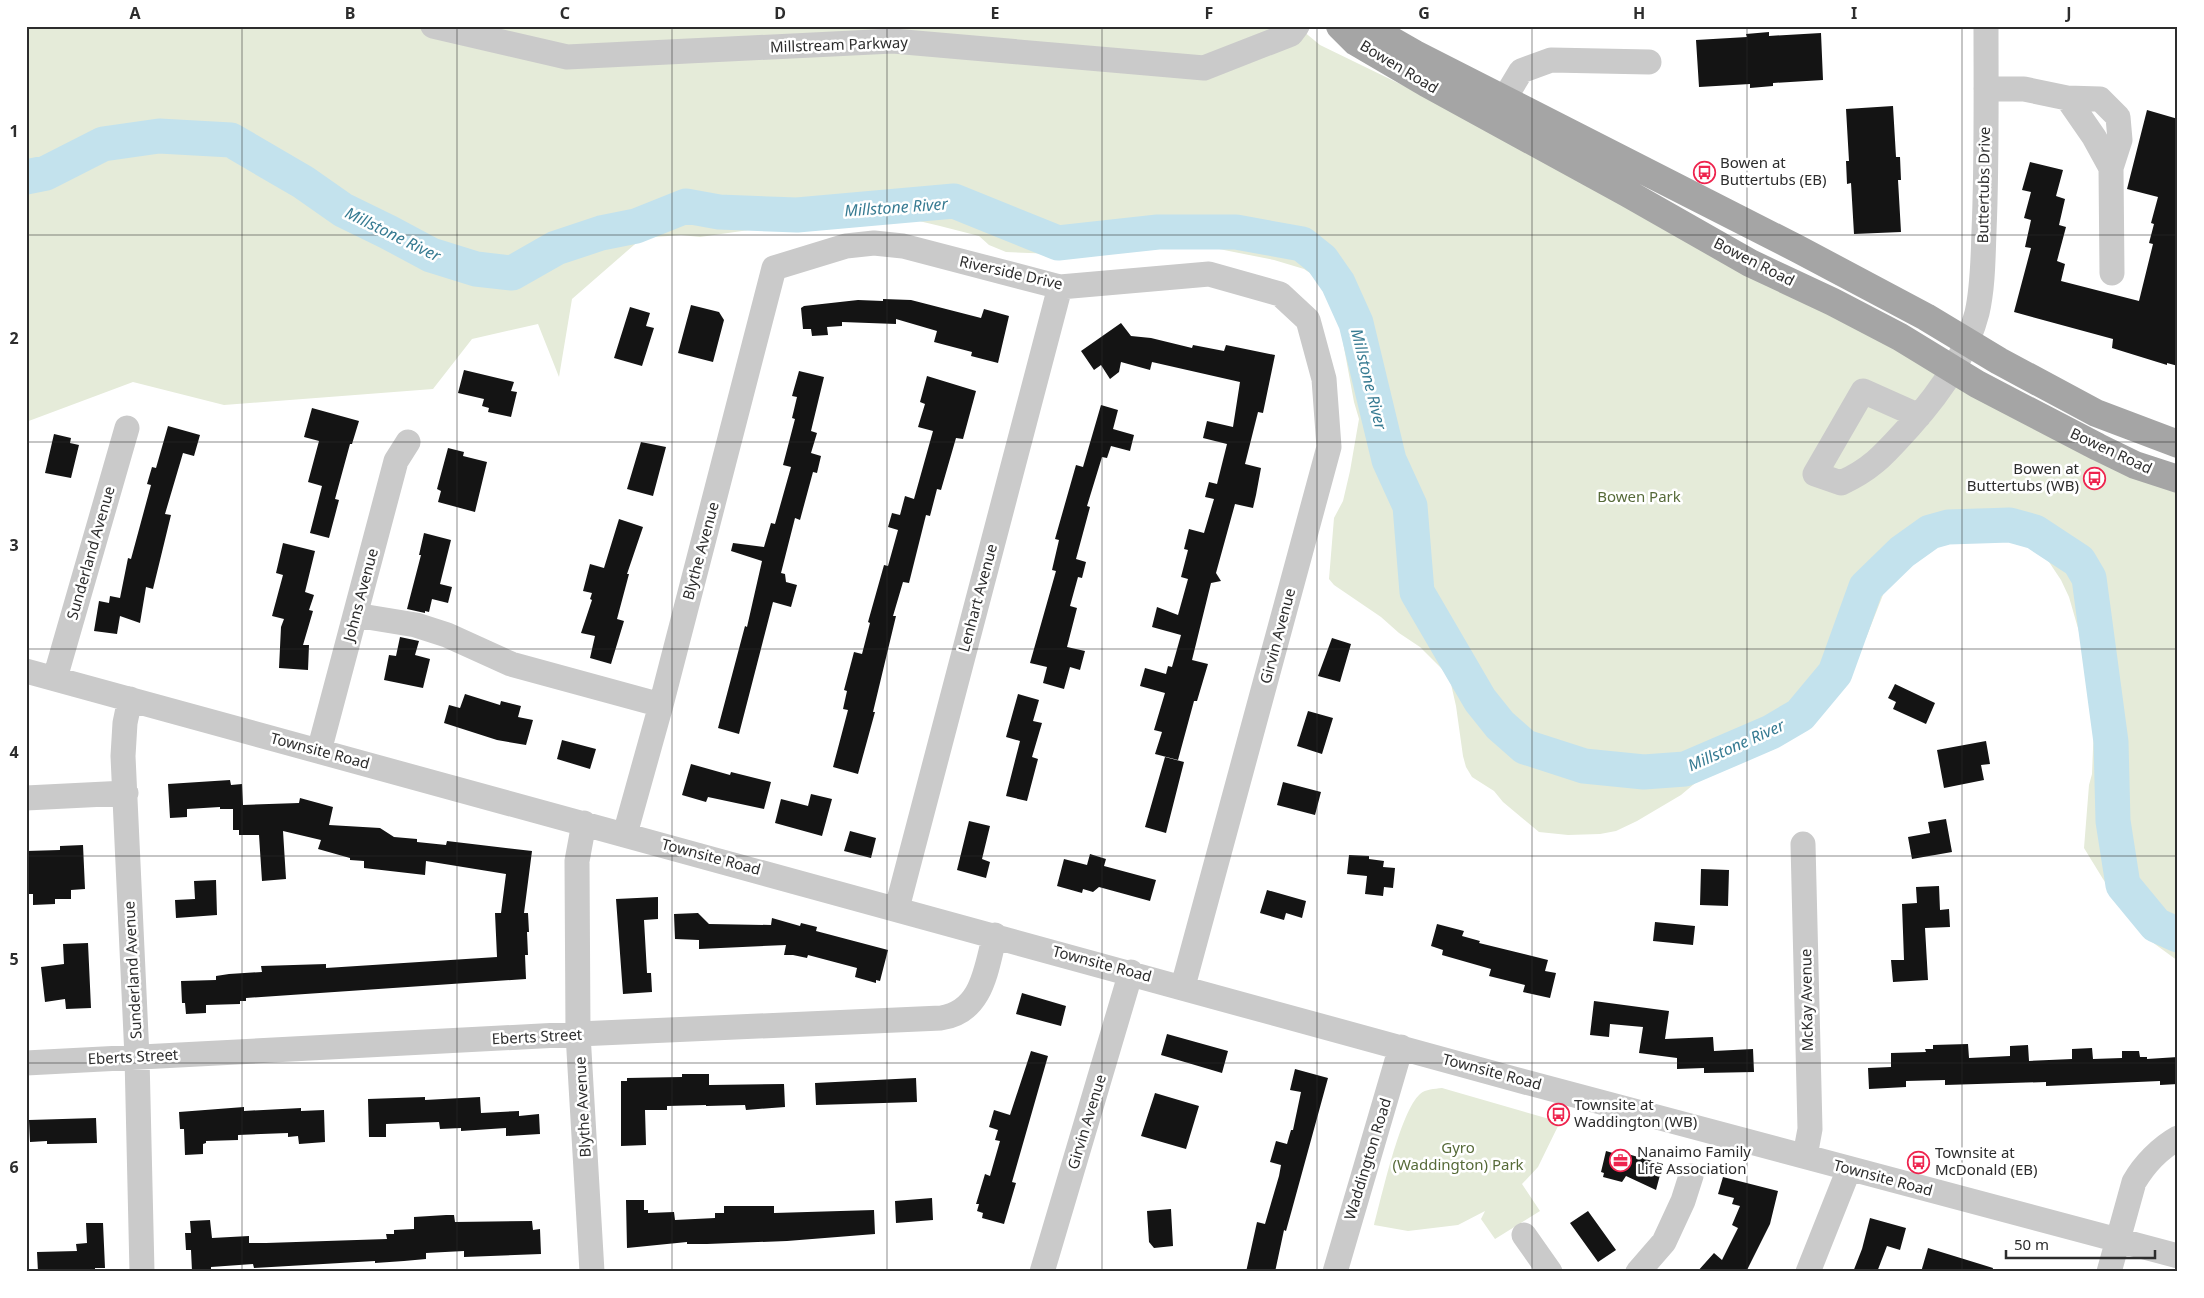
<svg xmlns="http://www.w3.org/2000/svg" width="2204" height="1298" viewBox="0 0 2204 1298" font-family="'Noto Sans',sans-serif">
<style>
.green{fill:#e5ebd9}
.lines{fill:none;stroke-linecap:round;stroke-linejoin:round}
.river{stroke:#c3e2ed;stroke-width:35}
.building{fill:#141414}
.minor{stroke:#cacaca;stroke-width:25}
.major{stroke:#a5a5a5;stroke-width:28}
.grid{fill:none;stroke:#2d2d2d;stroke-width:1;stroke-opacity:0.55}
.labels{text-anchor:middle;stroke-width:5;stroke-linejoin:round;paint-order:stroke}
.street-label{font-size:15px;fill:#2d2d2d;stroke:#fff}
.poi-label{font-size:15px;fill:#2d2d2d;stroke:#fff;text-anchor:start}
.park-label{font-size:15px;fill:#566a38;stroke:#fff}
.water-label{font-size:16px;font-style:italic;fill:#377b92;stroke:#fff}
.neatline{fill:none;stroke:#2d2d2d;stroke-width:2}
.grid-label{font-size:16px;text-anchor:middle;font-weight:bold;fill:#2d2d2d}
</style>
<rect width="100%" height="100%" fill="#fff"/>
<path class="green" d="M26,26H1297L1320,45L1505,135L1907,352L2178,469V961L2148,939L2134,922L2103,879L2084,848L2089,785L2092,774L2094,724L2092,690L2086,656L2069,597L2061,580L2049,562L2035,549L2014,536L1991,529L1946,525L1937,527L1927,534L1890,577L1866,638L1850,660L1797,711L1731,753L1681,795L1637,821L1616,831L1600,834L1568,835L1539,832L1503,802L1494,791L1472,777L1466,767L1463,756L1456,706L1451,684L1445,672L1420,647L1399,633L1381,617L1334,585L1329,579L1334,518L1343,501L1350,471L1359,419L1354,402L1340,326L1325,283L1304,269L1274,260L1179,241L1130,242L1110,245L1081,255L1006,252L989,245L979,236L940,226L919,221L844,217L823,223L787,229L763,228L700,237L681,235L642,238L572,299L559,377L538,324L472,339L433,389L224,405L133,382L26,422Z
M1442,1088L1560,1122L1538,1167L1522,1184L1540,1211L1495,1239L1481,1219L1485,1211L1458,1225L1408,1231L1374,1225C1382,1196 1400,1112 1420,1094C1426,1089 1434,1089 1442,1088Z"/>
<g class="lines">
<path class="river" d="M26,177L46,173L103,144L159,136L231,140L303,182L343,210L388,232L431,255L476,269L512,273L556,248L601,233L636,226L686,206L719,212L797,215L954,201L1058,243L1158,232H1236L1302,244L1322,260L1338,283L1356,323L1389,460L1410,506L1417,592L1480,700L1500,725L1525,747L1584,766L1644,772L1685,769L1771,732L1800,715L1835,673L1866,587L1902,552L1930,532L1948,527L2010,525L2035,532L2079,561L2089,578L2111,742L2113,821L2123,885L2156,925L2178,935"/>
</g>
<path class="building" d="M1769,32V36L1821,33L1823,80L1773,83V86L1750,88V84L1699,87L1696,40L1747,37L1746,34Z
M1893,106L1896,157H1900L1901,180H1898L1901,232L1854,234L1851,183L1847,184L1846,161H1849L1846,109Z
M2147,110L2178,119V366L2167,363V365L2112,348L2113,339L2014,312L2031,248L2025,247L2031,220L2024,218L2031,192L2022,190L2030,162L2063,170L2056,196L2065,199L2059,225L2066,227L2057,261L2065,264L2061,281L2139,301L2153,244L2149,243L2154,224L2151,223L2158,197L2127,189Z
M883,299L911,300L981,318L984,309L1009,316L998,363L971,356L972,352L934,342L937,331L896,319V324L842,322V326L827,327L828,335L812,336L811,329H803L801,308L804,306L858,300L883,301Z
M691,305L719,312L724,320L713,362L678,353Z
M630,307L650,313L646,326L654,328L642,366L614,358Z
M1121,323L1131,336L1151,338L1192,348L1193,345L1224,351L1226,345L1275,355L1263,413L1258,412L1245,464L1261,468L1256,495L1253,508L1235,504L1216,573L1221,581L1211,583L1192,660L1208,664L1197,701H1194L1178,760L1155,754L1162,732L1154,730L1165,693L1140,686L1145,668L1166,674L1168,666L1172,667L1181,635L1152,627L1157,607L1178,615L1188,579L1181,577L1188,550L1184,549L1189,529L1204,533L1214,499L1205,497L1209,482L1217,484L1227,444L1203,438L1207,421L1233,427L1240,382L1152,362L1150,370L1121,362L1119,372L1110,379L1101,365L1094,370L1081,351Z
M464,370L514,382L511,391L517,392L511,417L488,412L489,408L482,406L484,399L458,393Z
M799,371L824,377L811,431L817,433L811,453L821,456L817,473L813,472L800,520L795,518L781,573L785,574L786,582L797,585L791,607L773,602L739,734L718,728L745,626L747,627L762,561L731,551L733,543L764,547L771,523L775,524L791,467L783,465L795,419L792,418L797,397L792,396Z
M927,376L976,391L963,439L956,438L941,490L937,489L930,516L926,515L909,583L903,582L893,616H896L873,712H875L858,774L833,767L848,710L843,709L847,691L844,690L854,652L862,654L870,623L868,622L884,565L888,566L898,530L888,527L892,513L900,515L905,496L914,499L933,431L918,427L925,404L920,402Z
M1101,405L1118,410L1113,429L1134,435L1130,451L1111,446L1107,458L1102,457L1087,506L1090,507L1076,559L1086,562L1082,578L1078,577L1070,606L1077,608L1067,647L1085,651L1080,670L1070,667L1064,689L1043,683L1047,667L1030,663L1056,571L1052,570L1059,540L1055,539L1076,465L1083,467Z
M312,408L359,421L352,444H350L335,499L339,500L329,538L310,533L322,486L308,482L319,441L304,437Z
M168,426L200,435L194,456L183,453L165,514L171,515L153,589L146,587L140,623L120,616L117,634L94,631L99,601L109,603L110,596L120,598L128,558L131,559L151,485L147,484L152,467L156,468Z
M54,434L71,438L70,443L79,445L71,478L45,473Z
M641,442L666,447L653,496L627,489Z
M448,448L464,452L463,456L487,462L475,512L438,502L441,491L437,489Z
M619,519L643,527L627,574H629L617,619L624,621L611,664L590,658L595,636L581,633L592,600L590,599L592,593L583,591L590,564L604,568Z
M424,533L451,540L440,584L452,587L448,603L432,599L429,612L425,611V613L407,609L421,555H419Z
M283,543L315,551L305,592L314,595L309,610L313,611L303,645H309L308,670L279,668L281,627L284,619L272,616L283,575L276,573Z
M400,637L419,641L415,655L430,659L423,688L384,680L389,655L396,656Z
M1332,638L1351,644L1340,682L1318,676Z
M1895,684L1935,703L1926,724L1893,709L1896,702L1888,698Z
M465,694L500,705L501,701L521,706L518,717L533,720L526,745L497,740L444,723L449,705L460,708Z
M1018,694L1039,700L1033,721L1042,723L1032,757L1038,759L1027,801L1006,796L1020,741L1006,737Z
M1308,711L1333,718L1322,754L1297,746Z
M562,740L596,749L590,769L557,759Z
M1986,741L1990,764L1981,765L1984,780L1944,788L1937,750Z
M1165,757L1184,762L1166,833L1145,827Z
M691,764L730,775L731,772L771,782L764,809L708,797L706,802L682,795Z
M230,780L231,785L242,784L243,805L299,803L300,798L333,807L329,825L380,828L394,837L417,839V842L446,845L447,841L532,851L524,913H528L529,932H527L528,955H525L526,979L246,998V1001H240V1004L206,1005V1013L186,1014L185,1003H182L181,981L216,980V976L229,974L262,972L261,966L326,964V968L497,957L495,913H501L506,874L426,861L425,875L364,868V861L350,860V858L318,849L321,840L283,831L286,879L262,881L259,835H239V830H233V809H220V807L187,809V817L170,818L168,784Z
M1283,782L1321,792L1315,815L1277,805Z
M811,794L832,799L822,836L775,823L781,799L808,806Z
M1946,819L1952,852L1912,859L1908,837L1930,833L1928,822Z
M969,821L990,826L982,859L990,862L986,878L957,870Z
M850,831L876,838L871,858L844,851Z
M83,845L85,889L71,890V899H55V904L33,905V894H29V887H27L26,851L60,850V846Z
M1090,854L1106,859L1104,866L1156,880L1150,901L1099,887L1093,892L1083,889L1082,893L1057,886L1064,859L1087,865Z
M1349,855L1369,856V859L1384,861L1383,867L1395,868L1393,888L1384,887L1383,896L1365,894L1367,876L1347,874Z
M1701,869L1729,870L1728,906L1700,905Z
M216,880L217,915L176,918L175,900L195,899L194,881Z
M1939,886L1940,910L1949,909L1950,927L1925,928L1928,980L1893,982L1891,960H1904L1902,904L1917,903L1916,887Z
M1267,890L1306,901L1302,918L1286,913L1284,920L1260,913Z
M658,897V919L644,920L647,973H651L652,992L623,994L616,899Z
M698,913L709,924L771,925L772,918L800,926L801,923L817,927L816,931L888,950L880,981L876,980V983L855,977L857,968L808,955L807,958L793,955H784L786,945L699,949V940L675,939L674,914Z
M1655,922L1695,926L1693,945L1653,941Z
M1437,924L1464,931L1462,936L1480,941L1479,943L1548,960L1545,971L1556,973L1550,998L1523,992L1525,985L1489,976L1491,969L1442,955L1443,950L1431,946Z
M88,943L91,1008L66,1009L65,999L45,1002L41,967L64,964L63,944Z
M1022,993L1066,1006L1061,1026L1016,1014Z
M1594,1001L1669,1011L1665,1039L1713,1037L1714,1051L1753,1049L1754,1072L1704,1073V1068L1677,1069V1058L1639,1053L1643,1027L1610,1024L1609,1037L1590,1035Z
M1167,1034L1228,1051L1222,1073L1161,1055Z
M1968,1044L1969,1058L2010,1056V1046L2028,1045L2029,1061L2072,1059V1049L2092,1048L2093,1059L2122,1058V1051H2139L2140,1057H2147V1059L2178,1057V1084L2160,1085V1081L2046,1086V1082L1945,1085V1080L1906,1081V1087L1869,1089L1868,1068L1891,1067V1053L1926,1052L1925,1049H1933V1045Z
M1031,1051L1048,1056L1012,1182L1016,1183L1004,1224L982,1218L983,1213L977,1211L979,1204H976L985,1174L990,1176L1000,1141L995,1140L998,1130L989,1127L994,1110L1010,1115Z
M1295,1069L1328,1078L1291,1213L1286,1231L1284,1230L1275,1272H1246L1257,1222L1265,1224L1279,1176L1281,1165L1270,1162L1276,1141L1287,1144L1291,1130H1293L1301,1092L1290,1090Z
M682,1074H709V1085L784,1084L785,1107L746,1110L745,1105L706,1106V1105L667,1106V1110H645L646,1145L621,1146V1081H627V1078L682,1077Z
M916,1078L917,1102L816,1105L815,1083Z
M1155,1093L1199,1106L1186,1149L1141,1136Z
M425,1097V1100L480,1097L481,1113L519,1111V1116L539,1114L540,1134L506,1136V1128L461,1131V1128L440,1129L439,1122L386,1124V1137H369L368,1099Z
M244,1107V1111L301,1108V1111L324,1110L325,1142L299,1144L298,1136L288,1137V1133L238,1135V1140L206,1141V1143L203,1144V1154L185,1155L184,1129H180L179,1112Z
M96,1118L97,1143L47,1144V1141L30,1142L29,1120Z
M1606,1151L1623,1156L1624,1153L1663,1164L1656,1190L1626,1176L1622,1182L1603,1177L1604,1173L1601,1172Z
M1723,1177L1778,1191L1770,1224L1746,1272H1697L1714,1253L1722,1260L1738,1228L1732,1225L1740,1206L1732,1204L1734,1198L1718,1194Z
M932,1198L933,1220L896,1223L895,1201Z
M626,1200H644V1210H648V1213L674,1212L675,1220L715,1218V1213H724V1206H774V1213L874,1210L875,1234L787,1241L707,1244H687V1242L627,1248Z
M1171,1209L1173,1246L1154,1248L1149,1242L1147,1211Z
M1588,1211L1616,1250L1598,1262L1570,1223Z
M446,1215H454L455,1222L532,1221L533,1230L540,1229L541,1254L464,1257V1251L426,1253V1259L404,1261L375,1263V1261L254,1268L253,1264L211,1267V1270L192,1271L191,1250H186L185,1233H191L190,1221L210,1220L212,1238L249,1236V1243H266L387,1239L386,1234H394V1230L414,1229V1217Z
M1870,1218L1906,1228L1900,1250L1887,1246L1877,1272H1853L1862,1249Z
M86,1223H103L105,1268H95V1272H38L37,1252L77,1251L76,1244L87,1243Z
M1928,1248L1993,1268L1992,1272H1921Z"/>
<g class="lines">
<path class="minor" d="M433,26L567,57L893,41L1204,68L1291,34L1297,26
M1986,89H2024L2067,98L2100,99L2118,117L2120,140L2111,168L2112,273
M2067,98L2094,137L2111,168
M1494,116L1521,71L1551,60L1649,62
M1919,416L1863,391L1815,474L1841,483C1874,468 1886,452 1910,426C1939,394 1966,356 1977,313C1983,287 1983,258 1984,231C1987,163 1986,94 1986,26
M355,615L416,625L447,635L511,664L661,705
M26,671L1514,1079L2178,1256
M55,678L127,428
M130,699L125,723L123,756L137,1057L142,1272
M319,751L396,461L408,442
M26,798L126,793
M584,823L577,861L578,1034L592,1272
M625,834L661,705L774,268L846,246L874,243L903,246L1060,287L1209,274L1280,294L1308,320L1324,379L1329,447L1183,986
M1803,844L1810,1129L1805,1156
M897,908L1060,287
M26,1063L578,1034L941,1018C983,1012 986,968 995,935
M1524,1235L1550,1272
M1042,1272L1131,972
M1335,1272L1401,1047
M1638,1272L1664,1242L1683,1201L1691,1176
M1808,1272L1849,1169
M2109,1272L2134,1182C2144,1165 2160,1148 2178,1138"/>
<path class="major" d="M1340,26L1356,42L1426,83L1627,193L1750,263L1833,302L1900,337L1977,384L2098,447L2135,465L2178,479
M1366,26L1415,54L1798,249L1926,317L1999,361L2096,413L2178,444"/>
</g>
<path class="grid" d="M242,26V1272M457,26V1272M672,26V1272M887,26V1272M1102,26V1272M1317,26V1272M1532,26V1272M1747,26V1272M1962,26V1272M26,235H2178M26,442H2178M26,649H2178M26,856H2178M26,1063H2178"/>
<defs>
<symbol id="bus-ring" viewBox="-11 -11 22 22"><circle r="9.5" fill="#fff" stroke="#ee244e" stroke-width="1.5"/><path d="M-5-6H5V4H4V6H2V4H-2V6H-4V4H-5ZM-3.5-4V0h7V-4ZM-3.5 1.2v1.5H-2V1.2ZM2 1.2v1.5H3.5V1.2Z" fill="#ee244e"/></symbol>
<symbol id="office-ring" viewBox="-11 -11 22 22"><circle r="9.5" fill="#fff" stroke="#ee244e" stroke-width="1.5"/><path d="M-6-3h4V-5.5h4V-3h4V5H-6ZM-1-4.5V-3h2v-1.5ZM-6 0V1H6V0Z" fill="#ee244e"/></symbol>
</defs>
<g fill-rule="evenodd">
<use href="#bus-ring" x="1692" y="160" width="25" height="25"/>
<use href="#bus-ring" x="2082" y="466" width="25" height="25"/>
<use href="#bus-ring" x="1546" y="1102" width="25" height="25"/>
<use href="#office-ring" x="1608" y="1148" width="25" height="25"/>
<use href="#bus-ring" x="1906" y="1150" width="25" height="25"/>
</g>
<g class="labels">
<g class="street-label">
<text transform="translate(839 45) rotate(-2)" y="5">Millstream Parkway</text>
<text transform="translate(1399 67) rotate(31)" y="5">Bowen Road</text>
<text transform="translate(1984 185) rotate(-89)" y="5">Buttertubs Drive</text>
<text transform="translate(1754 262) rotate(27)" y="5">Bowen Road</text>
<text transform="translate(1011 273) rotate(13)" y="5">Riverside Drive</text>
<text transform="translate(2111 451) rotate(25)" y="5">Bowen Road</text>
<text transform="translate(701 551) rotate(-75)" y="5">Blythe Avenue</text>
<text transform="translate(91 553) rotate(-74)" y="5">Sunderland Avenue</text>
<text transform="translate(361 595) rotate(-75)" y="5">Johns Avenue</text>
<text transform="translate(978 598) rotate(-75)" y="5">Lenhart Avenue</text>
<text transform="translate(1278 636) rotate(-75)" y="5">Girvin Avenue</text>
<text transform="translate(320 751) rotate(15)" y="5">Townsite Road</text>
<text transform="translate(711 857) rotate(15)" y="5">Townsite Road</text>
<text transform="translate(1102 964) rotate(15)" y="5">Townsite Road</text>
<text transform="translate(133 970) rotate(-93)" y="5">Sunderland Avenue</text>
<text transform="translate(1807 1000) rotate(-91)" y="5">McKay Avenue</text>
<text transform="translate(537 1037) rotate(-3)" y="5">Eberts Street</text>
<text transform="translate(133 1057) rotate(-3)" y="5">Eberts Street</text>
<text transform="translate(1492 1072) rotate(15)" y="5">Townsite Road</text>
<text transform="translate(583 1107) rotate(-93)" y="5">Blythe Avenue</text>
<text transform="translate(1087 1122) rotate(-73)" y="5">Girvin Avenue</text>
<text transform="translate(1368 1159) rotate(-73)" y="5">Waddington Road</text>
<text transform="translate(1883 1178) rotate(15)" y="5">Townsite Road</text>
</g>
<g class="poi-label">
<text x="1720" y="168">Bowen at<tspan x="1720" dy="17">Buttertubs (EB)</tspan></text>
<text x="2079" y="474" text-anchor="end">Bowen at<tspan x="2079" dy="17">Buttertubs (WB)</tspan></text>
<text x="1574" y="1110">Townsite at<tspan x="1574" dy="17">Waddington (WB)</tspan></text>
<text x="1637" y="1157">Nanaimo Family<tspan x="1637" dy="17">Life Association</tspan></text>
<text x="1935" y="1158">Townsite at<tspan x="1935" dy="17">McDonald (EB)</tspan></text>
</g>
<g class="park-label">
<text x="1639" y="502">Bowen Park</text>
<text x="1458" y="1153">Gyro<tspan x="1458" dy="17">(Waddington) Park</tspan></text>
</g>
<g class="water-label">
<text transform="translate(896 207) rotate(-4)" y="6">Millstone River</text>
<text transform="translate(393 234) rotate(26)" y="6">Millstone River</text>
<text transform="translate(1369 379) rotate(76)" y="6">Millstone River</text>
<text transform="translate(1736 745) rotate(-24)" y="6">Millstone River</text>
</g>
</g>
<rect width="2204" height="1298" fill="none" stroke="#ffffff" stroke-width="55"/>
<path d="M2006 1250v8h149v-8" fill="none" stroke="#2d2d2d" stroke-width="2.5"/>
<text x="2014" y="1250" font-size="15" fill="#2d2d2d" stroke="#ffffff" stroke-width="4" paint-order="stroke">50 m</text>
<rect x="28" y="28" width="2148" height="1242" class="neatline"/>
<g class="grid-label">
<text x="135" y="19">A</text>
<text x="350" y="19">B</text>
<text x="565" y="19">C</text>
<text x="780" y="19">D</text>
<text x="995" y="19">E</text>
<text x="1209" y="19">F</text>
<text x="1424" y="19">G</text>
<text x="1639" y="19">H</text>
<text x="1854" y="19">I</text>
<text x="2069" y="19">J</text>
<text x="14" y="137">1</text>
<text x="14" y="344">2</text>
<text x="14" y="551">3</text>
<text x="14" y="758">4</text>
<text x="14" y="965">5</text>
<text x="14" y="1173">6</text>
</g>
</svg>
